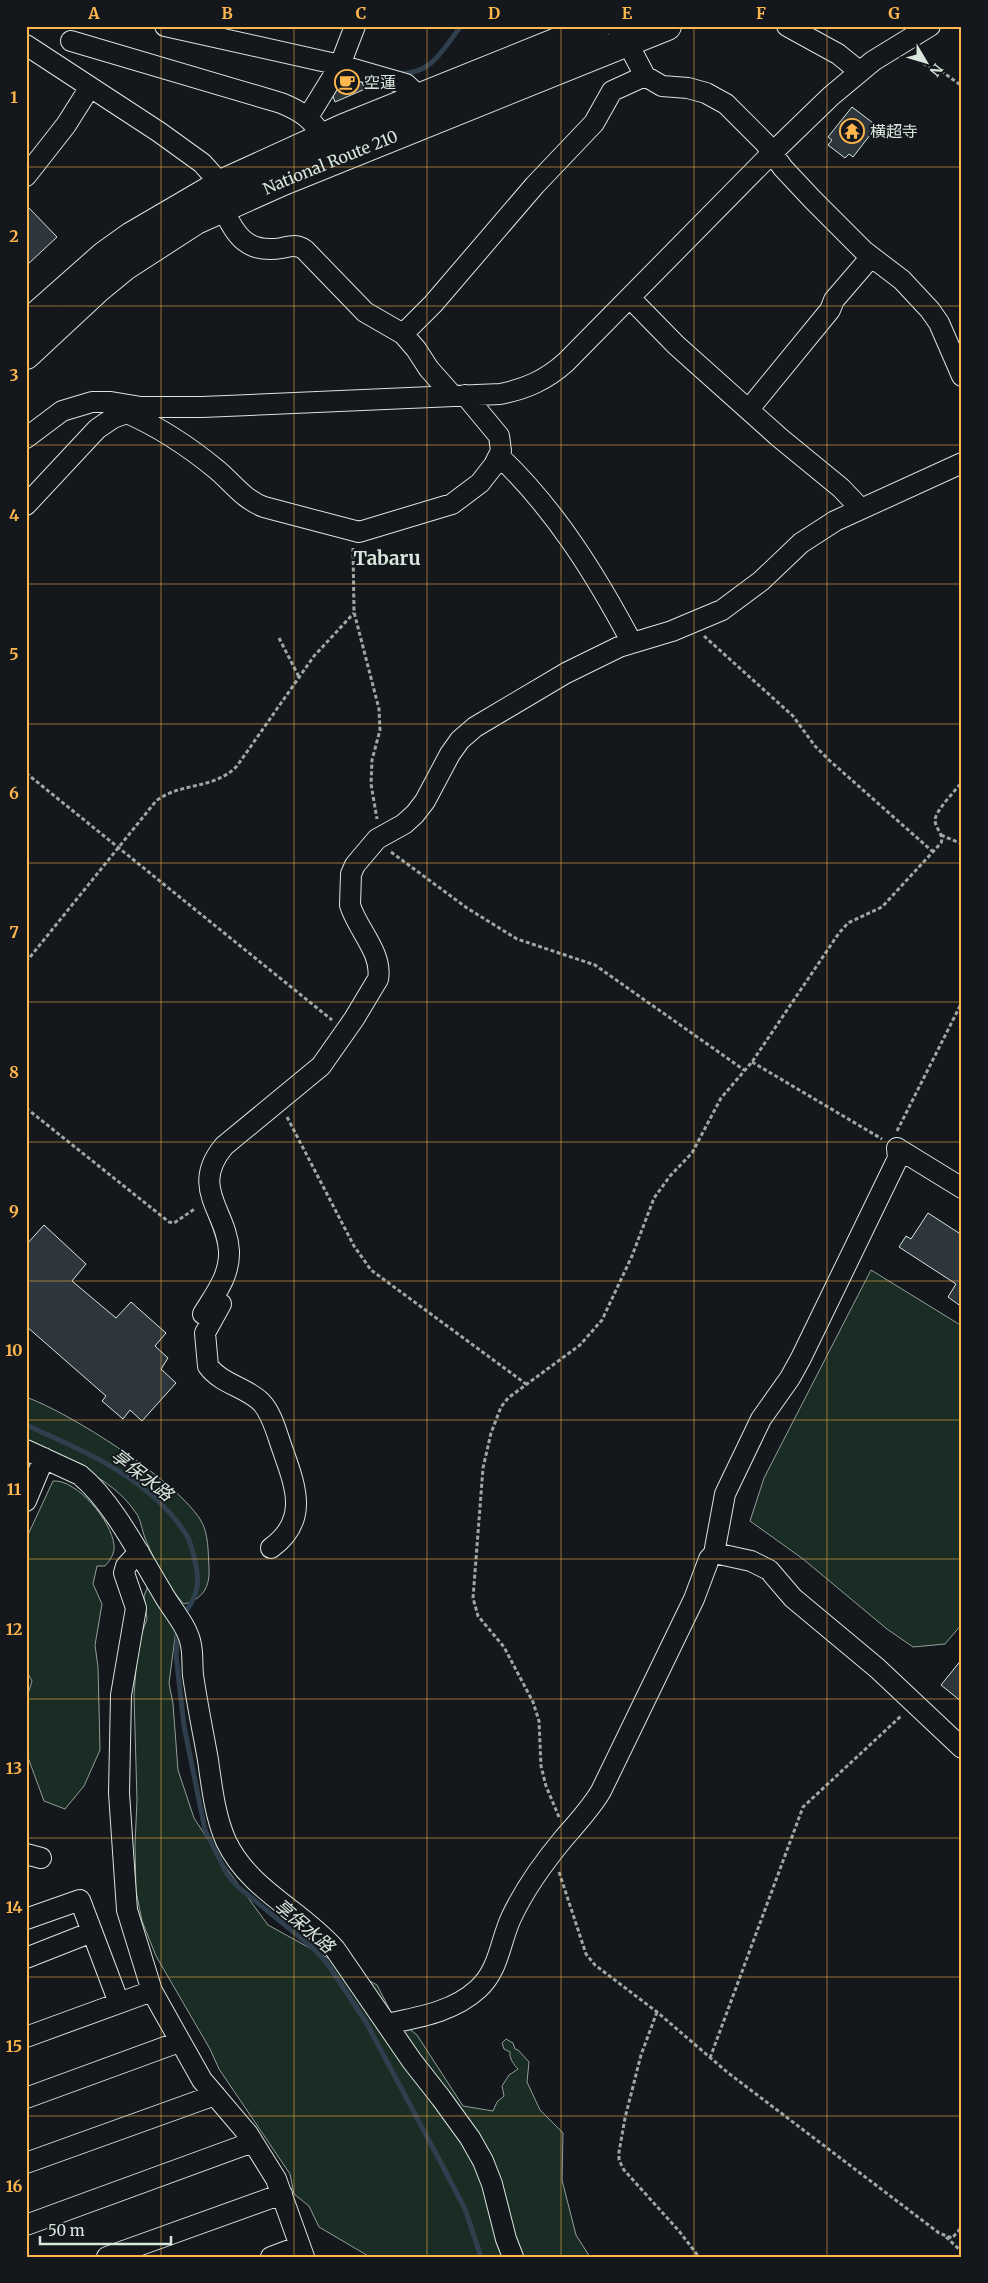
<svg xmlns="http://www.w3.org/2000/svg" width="988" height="2283" viewBox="0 0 988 2283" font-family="Merriweather,'Noto Sans JP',serif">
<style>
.green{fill:#1a2d24;stroke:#939e99}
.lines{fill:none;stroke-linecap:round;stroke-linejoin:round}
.stream{stroke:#2f3f4d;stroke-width:5}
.building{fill:#2c363c;stroke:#d8e6dc}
.minor-casing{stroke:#d8e6dc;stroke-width:22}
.highway-casing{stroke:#d8e6dc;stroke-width:30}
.path{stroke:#9da8a2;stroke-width:3;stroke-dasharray:4 2.5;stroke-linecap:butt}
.minor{stroke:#14181c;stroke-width:20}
.highway{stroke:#14181c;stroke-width:28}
.grid{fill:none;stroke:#ffb74d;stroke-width:1;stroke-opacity:0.55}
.labels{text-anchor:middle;stroke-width:4;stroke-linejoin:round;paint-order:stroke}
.poi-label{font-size:16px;fill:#d8e6dc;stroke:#14181c;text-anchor:start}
.street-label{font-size:16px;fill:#d8e6dc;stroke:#14181c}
.water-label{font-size:18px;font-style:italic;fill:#d8e6dc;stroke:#14181c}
.quarter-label{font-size:19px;font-weight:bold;fill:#d8e6dc;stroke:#14181c}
.neatline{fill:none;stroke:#ffb74d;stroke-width:2}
.grid-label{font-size:16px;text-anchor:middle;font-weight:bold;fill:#ffb74d}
</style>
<rect width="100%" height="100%" fill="#14181c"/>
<path class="green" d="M871,1270L962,1326V1624L945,1644L913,1647L887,1629L803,1559L750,1521L764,1478Z
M26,1397C72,1414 174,1479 200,1519C209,1533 208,1552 209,1568C210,1587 203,1599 184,1604C167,1586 155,1562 145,1538C142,1530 141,1520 136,1513C111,1475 65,1462 26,1444Z
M53,1481C77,1479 112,1522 114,1545C115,1554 110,1560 105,1566H97L93,1584L102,1604L95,1645L98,1667L100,1750L84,1786L65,1809L44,1801L26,1752V1700L32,1681L26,1670V1539Z
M148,1586L177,1622L169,1683L173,1704L178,1770L194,1818L227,1869L268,1925L377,1985L393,2016L417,2035L463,2106L493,2111L497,2102L504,2096L502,2086L509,2075L518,2069C514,2065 509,2058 510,2052L504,2049L502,2043L506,2039L513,2043L515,2049L518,2050L529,2062L527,2082L540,2110L563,2133L562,2180L576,2235L590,2257H370L319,2227L309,2206L294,2194L290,2174L219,2069L210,2049L156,1956L142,1921L136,1891L135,1845L137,1800L134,1695L138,1643L147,1619L144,1596Z"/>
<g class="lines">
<path class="stream" d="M398,73C431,76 443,49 461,26
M26,1425C84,1451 152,1479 187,1536C191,1543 193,1553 195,1561C200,1581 198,1595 186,1611
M178,1630L176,1655L184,1726L205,1830L227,1874L237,1886L313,1948L327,1963L366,2022L441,2163L465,2209L481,2257"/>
</g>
<path class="building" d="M340,71L359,76L365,89L335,102L330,88Z
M852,107L877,126L853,157L849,154L845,158L828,145L832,140L828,137Z
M28,207L57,237L26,266V208Z
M928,1213L962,1235V1307L948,1297L956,1284L899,1247L906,1236L911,1239Z
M44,1225L86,1264L72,1281L116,1318L131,1302L166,1333L155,1346L168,1358L161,1369L176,1383L142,1421L130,1410L123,1419L102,1401L106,1396L26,1326V1245Z
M962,1659V1702L941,1685Z"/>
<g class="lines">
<defs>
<path id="minor" d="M165,26L340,65L406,84L421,98
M615,26L627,42L645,76L662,86L688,88L706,93L726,104L765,143L783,168L813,200L864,251L902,280L930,310L939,323L962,376
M787,26L838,54L859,71
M71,41L281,103C301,111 312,119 323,137
M26,45L159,132L202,163L221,184
M308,117L340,65L355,26
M26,176L66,125L90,87
M222,208C237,236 246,254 282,248C291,246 297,244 305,250L365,312L403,334L416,349L429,369L453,396
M630,298L676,345L780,438L841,488L861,509
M403,334L433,304L535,185L594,123L612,91L645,76
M124,406L127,413C159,427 188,446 216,469C232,482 243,499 264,507L359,532L452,504L480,483L494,465L501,451L499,436L465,395
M749,409L830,310L834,300L871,257
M26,438L62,411L92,402H111L141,407H202L500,394C526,389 546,380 566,362L772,153L831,96L873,61L930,26
M499,456C555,509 596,575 632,643
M26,505L97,429L113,418L127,413
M897,1148L898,1158L801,1358L790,1378L761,1419L725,1494L715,1548L719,1554L751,1561L769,1570L793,1598L877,1668L962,1748
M897,1148L962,1188
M221,1304L205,1333L208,1366C221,1384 246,1387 261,1402C272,1413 277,1434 282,1448C295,1485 310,1520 271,1548
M203,1314C215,1294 230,1276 229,1251C227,1211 189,1188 224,1146L321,1066L354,1019L378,979C383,953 357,929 350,905L351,874L355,865L377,839L404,824L415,814L425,801L450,754L460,740L475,727L566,673L619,647L672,631L722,610L761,581L801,543L835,521L962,463
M26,1450L80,1475C113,1502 140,1556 162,1592C171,1609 188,1626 191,1645C193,1654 192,1665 193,1675C197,1703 203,1732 208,1760C212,1788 215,1816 226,1841C249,1890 301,1910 335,1949L412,2061L441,2098L470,2138L483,2161L492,2184L506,2239L513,2257
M26,1501L44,1458
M139,1552L126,1566L124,1573L136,1608L121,1695L119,1793L127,1910L152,1991L202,2080L248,2134L276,2179L304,2257
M26,1854L41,1858
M26,1919L80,1900L119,2003
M26,1958L92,1932
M387,2024C419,2017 453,2012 478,1989C499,1970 500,1942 511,1918C524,1890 544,1862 564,1838C577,1823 591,1808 601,1791L694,1599L709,1559L716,1551
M26,2037L152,1991
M26,2098L179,2042
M26,2163L215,2095
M26,2225L253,2142
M107,2257L282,2194
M271,2257L300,2246"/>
<g id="highway">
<path d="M26,325L104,256L132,236L221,184L344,128L597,26"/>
<path id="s1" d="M26,355L97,289L125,266L196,220L283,181L667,26"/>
</g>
</defs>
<use href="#minor" class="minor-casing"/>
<use href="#highway" class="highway-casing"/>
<path class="path" d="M911,58L944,73L962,86
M353,548L354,612L379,709L380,730L372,760L371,784L377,819
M704,636L793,716L815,746L829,760L932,851
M279,638L299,677
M26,773L332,1020
M941,835L962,844
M391,852L467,908L517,939L595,965L744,1070
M26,962L156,801C180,782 214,790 237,766L314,656L354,613
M752,1062L882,1139
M26,1108L169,1222L174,1223L196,1208
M287,1117L354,1246L371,1270L526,1384
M897,1131L962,1002
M559,1817L546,1786L541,1766L539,1721L533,1702L504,1647L478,1616L473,1598L483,1468L491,1433L501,1407L508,1398L580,1345L602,1320L632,1256L654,1198L670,1176L692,1153L721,1098L752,1062L839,933L848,923L882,907L941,843C944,835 936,829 935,821C934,812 956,790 962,782
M559,1872L586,1954L595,1965L657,2012L727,2072L939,2233L952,2238L962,2227
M657,2012L641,2055L625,2118L619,2152V2160L624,2170L679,2231L699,2257
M710,2058L803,1807L901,1716
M946,2237L961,2251V2257"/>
<use href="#minor" class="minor"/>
<use href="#highway" class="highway"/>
</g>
<path class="grid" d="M161,26V2257M294,26V2257M427,26V2257M561,26V2257M694,26V2257M827,26V2257M26,167H962M26,306H962M26,445H962M26,584H962M26,724H962M26,863H962M26,1002H962M26,1142H962M26,1281H962M26,1420H962M26,1559H962M26,1699H962M26,1838H962M26,1977H962M26,2116H962"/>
<defs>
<symbol id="cafe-ring" viewBox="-11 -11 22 22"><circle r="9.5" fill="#14181c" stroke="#ffb74d" stroke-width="1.5"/><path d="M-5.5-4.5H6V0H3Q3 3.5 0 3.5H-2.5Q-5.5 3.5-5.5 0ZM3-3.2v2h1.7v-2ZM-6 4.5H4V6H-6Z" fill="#ffb74d"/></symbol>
<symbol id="temple-ring" viewBox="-11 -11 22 22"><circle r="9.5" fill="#14181c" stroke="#ffb74d" stroke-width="1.5"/><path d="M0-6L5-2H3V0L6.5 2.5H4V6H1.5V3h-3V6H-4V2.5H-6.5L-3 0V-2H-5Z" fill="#ffb74d"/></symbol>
</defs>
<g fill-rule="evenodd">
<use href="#cafe-ring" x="333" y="68" width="28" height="28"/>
<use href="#temple-ring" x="838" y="117" width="28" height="28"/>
</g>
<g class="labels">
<g class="poi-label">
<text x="364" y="88">空蓮</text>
<text x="870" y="137">横超寺</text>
</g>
<g class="street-label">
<text dy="6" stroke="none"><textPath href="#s1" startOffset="364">National Route 210</textPath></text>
</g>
<g class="water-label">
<text transform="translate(142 1475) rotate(38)" y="6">享保水路</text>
<text transform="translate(304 1926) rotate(41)" y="6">享保水路</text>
</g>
<g class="quarter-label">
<text x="387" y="565">Tabaru</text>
</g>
</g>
<rect width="988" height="2283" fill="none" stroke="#14181c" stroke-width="55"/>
<g transform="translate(926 62) rotate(128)" stroke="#14181c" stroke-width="4" paint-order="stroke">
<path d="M0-4L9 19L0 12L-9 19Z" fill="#d8e6dc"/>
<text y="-8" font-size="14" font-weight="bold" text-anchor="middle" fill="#d8e6dc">N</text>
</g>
<path d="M40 2236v8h131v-8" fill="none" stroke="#d8e6dc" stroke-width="2.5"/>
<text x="48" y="2236" font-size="15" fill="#d8e6dc" stroke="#14181c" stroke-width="4" paint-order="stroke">50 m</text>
<rect x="28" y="28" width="932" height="2228" class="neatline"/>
<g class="grid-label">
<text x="94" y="19">A</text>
<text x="227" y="19">B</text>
<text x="361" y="19">C</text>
<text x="494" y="19">D</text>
<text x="627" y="19">E</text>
<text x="761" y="19">F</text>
<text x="894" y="19">G</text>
<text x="14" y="103">1</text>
<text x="14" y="242">2</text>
<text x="14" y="381">3</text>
<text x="14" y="521">4</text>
<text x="14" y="660">5</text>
<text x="14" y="799">6</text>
<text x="14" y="938">7</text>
<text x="14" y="1078">8</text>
<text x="14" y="1217">9</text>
<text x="14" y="1356">10</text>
<text x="14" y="1495">11</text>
<text x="14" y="1635">12</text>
<text x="14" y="1774">13</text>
<text x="14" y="1913">14</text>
<text x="14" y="2052">15</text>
<text x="14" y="2192">16</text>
</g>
</svg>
